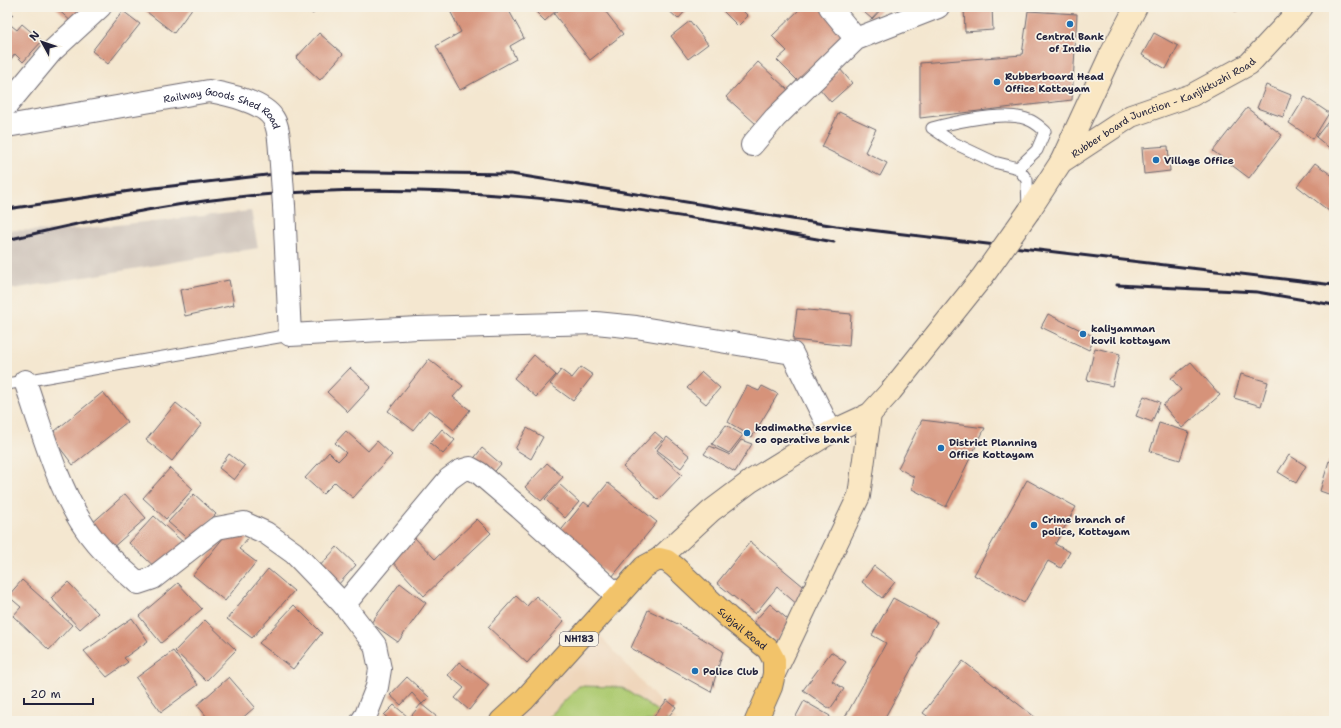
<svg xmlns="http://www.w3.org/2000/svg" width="1341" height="728" viewBox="0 0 1341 728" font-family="'Shantell Sans',sans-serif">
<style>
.built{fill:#efd6bb}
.industrial{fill:#cdc2b9}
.green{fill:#aecb72;stroke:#687656}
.building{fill:#d6937a}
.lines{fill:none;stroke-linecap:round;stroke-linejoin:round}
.lane-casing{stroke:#6c676f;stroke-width:13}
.street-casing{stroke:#6c676f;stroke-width:24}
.secondary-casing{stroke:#6c676f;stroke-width:24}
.highway-casing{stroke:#6c676f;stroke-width:24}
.lane{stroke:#fff;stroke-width:11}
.street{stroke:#fff;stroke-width:22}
.secondary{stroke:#fae7c3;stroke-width:22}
.highway{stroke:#f2c36a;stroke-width:22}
.rail{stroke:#22223b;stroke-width:3}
.street-bridge-casing{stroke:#6c676f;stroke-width:24;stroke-linecap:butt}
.secondary-bridge-casing{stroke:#6c676f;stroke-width:24;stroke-linecap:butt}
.street-bridge{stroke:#fff;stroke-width:22}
.secondary-bridge{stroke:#fae7c3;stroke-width:22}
.poi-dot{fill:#1f6fb2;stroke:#f7f3e8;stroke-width:1.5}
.labels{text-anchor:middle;stroke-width:3.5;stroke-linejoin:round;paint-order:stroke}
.shield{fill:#f7f3e8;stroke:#62616f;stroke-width:1}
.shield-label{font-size:9px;font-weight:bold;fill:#22223b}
.poi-label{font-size:10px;font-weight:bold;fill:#22223b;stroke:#f7f3e8;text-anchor:start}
.street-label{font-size:10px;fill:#22223b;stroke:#f7f3e8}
</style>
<rect width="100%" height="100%" fill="#f7f3e8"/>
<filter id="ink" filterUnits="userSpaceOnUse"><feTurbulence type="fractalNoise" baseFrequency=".025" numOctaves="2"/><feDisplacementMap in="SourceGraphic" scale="8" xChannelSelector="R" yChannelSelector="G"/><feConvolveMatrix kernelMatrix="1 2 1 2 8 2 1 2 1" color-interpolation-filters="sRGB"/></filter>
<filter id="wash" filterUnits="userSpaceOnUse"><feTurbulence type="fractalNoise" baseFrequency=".012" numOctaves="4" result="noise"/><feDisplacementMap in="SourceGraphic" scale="16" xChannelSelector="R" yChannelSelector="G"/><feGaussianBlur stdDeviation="0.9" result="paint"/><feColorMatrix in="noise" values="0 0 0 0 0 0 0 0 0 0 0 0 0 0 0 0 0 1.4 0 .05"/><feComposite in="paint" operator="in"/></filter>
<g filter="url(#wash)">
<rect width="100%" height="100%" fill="#f4e7d0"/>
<path class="built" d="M596,631L677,721H507Z"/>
<path class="industrial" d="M251,211L258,248L7,290V230L59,231Z"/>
<path class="green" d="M579,686L621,687L662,714L668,721H545Z"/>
<g id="blocks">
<path class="building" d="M55,7H88L74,24Z
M145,7H193L174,33L143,9Z
M303,7H318L313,14Z
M448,7H507L524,38L510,46L516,59L460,90L436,46L461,32Z
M531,7H560L545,21Z
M563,7H602L623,34L590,60L554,14Z
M665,7H689L678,19Z
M719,7H739L748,16L738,26Z
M745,7H755L747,11Z
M802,7H822L849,35L800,83L777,60L787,51L772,36Z
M858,7H883L872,19Z
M964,7H992L993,30L965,32Z
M1229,7H1240L1237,12Z
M7,9L13,14L7,21Z
M123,11L140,24L108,64L92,51Z
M1028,11L1077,14L1072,100L920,118V63L1022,55Z
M690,21L708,44L688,59L671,36Z
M7,22L17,30L22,24L42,41L23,62L15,54L7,64L12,67L7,72Z
M319,33L343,54L320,80L296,58Z
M1154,33L1178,46L1166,69L1142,55Z
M758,62L788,90L756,124L726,97Z
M840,69L852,83L831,102L819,88Z
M1266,85L1291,95L1283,117L1257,108Z
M1305,97L1329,113L1313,139L1289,123Z
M1247,108L1282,135L1249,178L1213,151Z
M839,112L876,129L865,152L887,163L880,176L822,147Z
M1334,114V149L1333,151L1316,137Z
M1168,146L1170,171L1144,174L1142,148Z
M1315,163L1334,177V215L1297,186Z
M229,280L234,305L185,316L180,290Z
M797,309L851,314L849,346L793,340Z
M1048,314L1095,337L1089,350L1041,327Z
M1095,348L1120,354L1112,386L1087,380Z
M534,355L556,375L536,397L514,378Z
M429,359L463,386L453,397L470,410L454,430L429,410L413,430L388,411Z
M1191,362L1220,395L1182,428L1163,405L1181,390L1171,378Z
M581,367L593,375L573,401L550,384L561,370L572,378Z
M350,368L371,387L348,412L327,392Z
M702,372L720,388L706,404L687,388Z
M1241,374L1268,382L1261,406L1234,398Z
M747,386L759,391L762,386L778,394L752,437L728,422Z
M103,392L127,422L73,465L50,435Z
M1144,396L1160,402L1152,422L1136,416Z
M176,403L202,424L172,461L146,440Z
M922,420L985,428L946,507L912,489L914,477L898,468Z
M1159,423L1189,432L1180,460L1150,451Z
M726,425L743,435L729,453L712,444Z
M527,428L543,437L531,459L515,449Z
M442,429L455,440L443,454L430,443Z
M346,431L368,451L377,441L392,455L353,498L335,482L323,494L305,478L329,452L338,461L346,453L335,443Z
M655,432L663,439L654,449L682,475L658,500L623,467Z
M667,437L690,456L681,468L657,450Z
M741,440L752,444L735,472L704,454L710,446L730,455Z
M482,448L501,464L491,476L472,461Z
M229,454L245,466L234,480L219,468Z
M1289,455L1306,466L1296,483L1278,472Z
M1329,461L1334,463V496L1320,491Z
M547,463L563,477L541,501L525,487Z
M170,468L193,489L166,519L143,498Z
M1027,480L1076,507L1055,544L1070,552L1061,568L1048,561L1024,603L974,575Z
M608,483L657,522L612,577L558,534L584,502L589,506Z
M559,484L579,502L565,518L545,499Z
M125,494L146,518L111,549L90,525Z
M194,494L216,514L191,542L168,522Z
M154,516L185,544L159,571L129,543Z
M477,519L491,533L424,596L389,558L413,536L435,559Z
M237,521L252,533L239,549L256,562L225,601L193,575Z
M750,542L809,591L798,605L777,587L755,614L717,583Z
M337,547L356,565L337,586L318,568Z
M874,566L895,582L882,598L862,582Z
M268,569L294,591L252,638L227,619Z
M22,580L72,625L49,650L13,616L21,607L8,596Z
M68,582L98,613L80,629L51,598Z
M178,583L202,609L161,643L139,616Z
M400,583L426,603L398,642L371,623Z
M516,596L527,606L536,596L564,621L527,663L488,627Z
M893,598L937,622L883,721H843L886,643L872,635Z
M770,604L792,623L776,641L754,622Z
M294,605L322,633L293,669L259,643Z
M648,610L680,625L723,651L711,692L631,648Z
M132,618L148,641L124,658L128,662L107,677L84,651Z
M205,620L236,650L206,681L175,651Z
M173,651L198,685L161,712L136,678Z
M831,652L846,662L832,681L844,689L830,709L803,690Z
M963,661L1040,721H934L923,713Z
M459,662L489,685L469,710L455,698L464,688L448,675Z
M229,677L255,707L239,721H202L207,717L197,705Z
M407,677L429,697L422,704L412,693L401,705L390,695Z
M667,700L676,707L665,721H655L652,719Z
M804,701L830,716L827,721L794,720Z
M421,704L442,721H407Z
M394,705L408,717L404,721H391L384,715Z"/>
</g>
</g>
<g filter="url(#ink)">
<use href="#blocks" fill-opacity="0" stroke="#6c676f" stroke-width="1"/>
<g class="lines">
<defs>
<path id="lane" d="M1018,168L1037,150L1045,131C1040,127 1035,122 1029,120C1007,110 955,122 932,128L954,143L994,162L1018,168L1027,180L1028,209
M7,384L290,335"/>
<g id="street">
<path d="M830,7L856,39"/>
<path d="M7,105L51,52L100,7"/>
<path id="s1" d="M7,126L209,91C226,94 263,102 273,118C279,127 279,140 280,151"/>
<path d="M752,145L775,118L856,39L938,7"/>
<path d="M284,206L290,335L418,328L596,323L636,327L792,353L831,432"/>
<path d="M25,381C41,427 58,489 85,528C99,549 119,566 138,583L153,578L217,528L244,523L266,533L294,553L344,605L375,645L380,669L377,687L366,715L362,721"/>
<path d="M344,605L449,479L460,471L470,468L479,473L520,508L618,596"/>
</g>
<g id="secondary">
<path d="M1061,162L1109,58L1136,7"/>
<path id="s2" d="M1029,211L1061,162L1131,116L1192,95L1249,64L1302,7"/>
<path d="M659,559L711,511L751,481L831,432L870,414L891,391"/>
<path d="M774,674L859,496L870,414"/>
</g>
<g id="highway">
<path id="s3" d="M501,721L524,700L644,567L659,559L667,561L675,567L729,618L768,649L774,660V674L771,687L756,721"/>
</g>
</defs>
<use href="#lane" class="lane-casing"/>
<use href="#street" class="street-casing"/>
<use href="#secondary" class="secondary-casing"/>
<use href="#highway" class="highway-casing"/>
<use href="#lane" class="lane"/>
<use href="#street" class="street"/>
<use href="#secondary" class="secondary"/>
<use href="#highway" class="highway"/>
<path class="rail" d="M7,209L137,190L302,171L511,174L836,226L1334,285
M7,240C83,222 160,205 238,197C438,176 637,206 834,242
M1117,285L1257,292L1334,305"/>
<defs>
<path id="street-bridge" d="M280,151L284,206"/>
<path id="secondary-bridge" d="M891,391L983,276L1029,211"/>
</defs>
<use href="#street-bridge" class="street-bridge-casing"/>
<use href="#secondary-bridge" class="secondary-bridge-casing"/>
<use href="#street-bridge" class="street-bridge"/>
<use href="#secondary-bridge" class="secondary-bridge"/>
</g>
</g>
<g class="poi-dot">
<circle cx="1070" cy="24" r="4"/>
<circle cx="997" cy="82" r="4"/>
<circle cx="1156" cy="160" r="4"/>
<circle cx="1083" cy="334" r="4"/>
<circle cx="747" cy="433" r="4"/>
<circle cx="941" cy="448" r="4"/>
<circle cx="1034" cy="525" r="4"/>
<circle cx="695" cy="671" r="4"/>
</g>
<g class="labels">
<rect class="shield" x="560" y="632" width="38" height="14" rx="3"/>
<g class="shield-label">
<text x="579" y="642">NH183</text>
</g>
<g class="poi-label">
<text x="1070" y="40" text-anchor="middle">Central Bank<tspan x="1070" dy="12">of India</tspan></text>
<text x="1005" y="80">Rubberboard Head<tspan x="1005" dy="12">Office Kottayam</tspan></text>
<text x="1164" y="164">Village Office</text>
<text x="1091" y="332">kaliyamman<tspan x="1091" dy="12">kovil kottayam</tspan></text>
<text x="755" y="431">kodimatha service<tspan x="755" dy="12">co operative bank</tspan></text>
<text x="949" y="446">District Planning<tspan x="949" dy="12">Office Kottayam</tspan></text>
<text x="1042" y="523">Crime branch of<tspan x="1042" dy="12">police, Kottayam</tspan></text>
<text x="703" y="675">Police Club</text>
</g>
<g class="street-label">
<text dy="4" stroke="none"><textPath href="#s2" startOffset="175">Rubber board Junction - Kanjikkuzhi Road</textPath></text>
<text dy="4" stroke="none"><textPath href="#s1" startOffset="223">Railway Goods Shed Road</textPath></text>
<text dy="4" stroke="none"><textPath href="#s3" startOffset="337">Subjail Road</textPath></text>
</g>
</g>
<rect width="1341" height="728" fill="none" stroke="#f7f3e8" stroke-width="24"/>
<g transform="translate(42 42) rotate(310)" stroke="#f7f3e8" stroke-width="3" paint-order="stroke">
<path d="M0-3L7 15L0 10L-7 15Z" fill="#22223b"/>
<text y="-6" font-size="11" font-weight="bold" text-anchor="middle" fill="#22223b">N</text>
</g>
<path d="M24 698v6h69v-6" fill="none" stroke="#22223b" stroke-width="2"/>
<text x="30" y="698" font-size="12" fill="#22223b" stroke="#f7f3e8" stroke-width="3" paint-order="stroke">20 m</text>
</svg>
